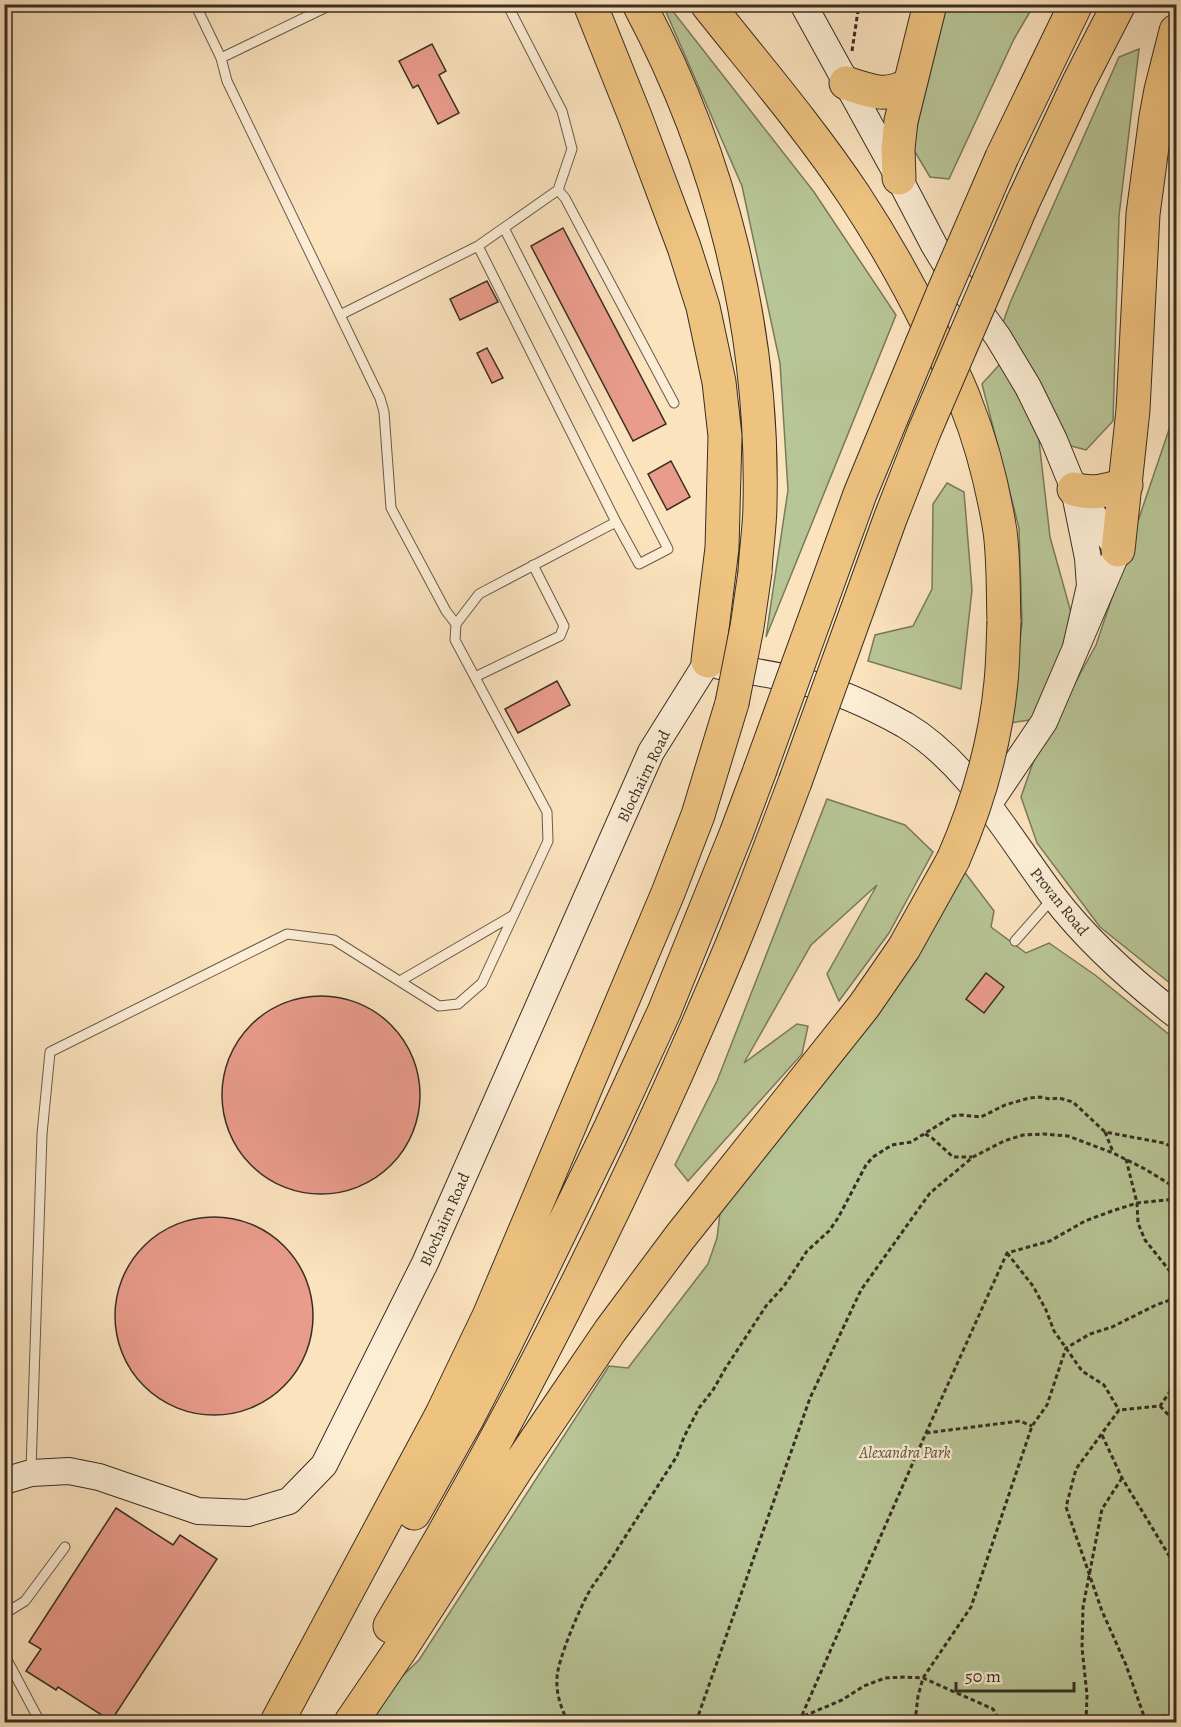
<svg xmlns="http://www.w3.org/2000/svg" width="1181" height="1727" viewBox="0 0 1181 1727" font-family="Alegreya,serif">
<style>
.green{fill:#b8c596;stroke:#787a5c;stroke-width:1.5}
.building{fill:#ea9c8c;stroke:#372e23;stroke-width:1.5}
.lines{fill:none;stroke-linecap:round;stroke-linejoin:round}
.lane-casing{stroke:#685b4a;stroke-width:11}
.secondary-casing{stroke:#372e23;stroke-width:28}
.highway-casing{stroke:#372e23;stroke-width:35}
.path{stroke:#372e23;stroke-width:3;stroke-dasharray:4.5 3;stroke-linecap:butt}
.lane{stroke:#fcedd5;stroke-width:9}
.secondary{stroke:#fcedd5;stroke-width:26}
.highway{stroke:#eec27f;stroke-width:33}
.highway-bridge-casing{stroke:#372e23;stroke-width:35;stroke-linecap:butt}
.highway-bridge{stroke:#eec27f;stroke-width:33}
.labels{text-anchor:middle;stroke-width:4.5;stroke-linejoin:round;paint-order:stroke}
.street-label{font-size:16px;fill:#372e23;stroke:#fcedd5}
.park-label{font-size:16px;font-style:italic;fill:#575440;stroke:#fcedd5}
</style>
<rect width="100%" height="100%" fill="#fbe3be"/>
<filter id="stains"><feTurbulence type="fractalNoise" baseFrequency=".00333" numOctaves="4"/><feColorMatrix values="0 0 0 0 .2 0 0 0 0 .09 0 0 0 0 .02 0 0 0 .5 -.17"/></filter>
<radialGradient id="worn" r=".72"><stop offset=".6" stop-color="#630" stop-opacity="0"/><stop offset="1" stop-color="#630" stop-opacity=".3"/></radialGradient>
<path class="green" d="M663,5H668L814,192L896,315L766,637L788,490L780,363L742,186Z
M947,5H1034L1014,39L949,179L930,177L912,147Z
M1139,49L1119,216L1113,421L1086,450L1064,444L1001,328L1010,303L1119,57Z
M1000,364L1038,432L1050,537L1077,634L1036,719L1010,723L1022,623L1019,528L982,384Z
M1176,409V988L1100,927L1037,843L1021,797L1036,754L1096,645Z
M947,483L964,492L972,590L961,689L868,661L875,635L913,626L932,589L933,504Z
M827,799L905,825L933,852L889,933L839,1001L827,974L877,885L811,945L744,1063L797,1024L808,1026L802,1054L688,1181L675,1165L717,1081Z
M960,866L994,911L991,927L1026,953L1049,943L1095,975L1176,1040V1722H371L393,1685L419,1660L609,1366L628,1368L708,1264L717,1238L720,1213Z"/>
<path class="building" d="M432,44L446,71L439,75L459,113L438,124L418,85L413,88L399,61Z
M563,228L666,424L633,441L531,246Z
M487,281L498,302L460,320L450,299Z
M487,348L503,378L492,383L477,353Z
M671,461L690,497L667,510L648,474Z
M557,681L570,705L518,733L505,709Z
M986,973L1004,987L984,1013L966,999Z
M222 1095a99 99 0 1 1 198 0a99 99 0 1 1-198 0Z
M115 1316a99 99 0 1 1 198 0a99 99 0 1 1-198 0Z
M116,1508L173,1545L180,1535L217,1559L111,1721L58,1687L56,1690L26,1671L41,1649L29,1642Z"/>
<g class="lines">
<defs>
<path id="lane" d="M195,4L221,58L227,81L380,398L384,412L391,508L446,611L456,624
M221,58L333,4
M558,190L565,198L674,403
M504,228L668,549L639,564L616,522
M340,315L478,246
M475,677L560,636L564,626L533,565
M1015,941L1052,899
M400,981L512,916
M31,1470L42,1134L50,1052L287,934L334,940L439,1006L458,1004L482,983L548,841L547,812L455,640L456,624L479,594L616,522L478,246L558,190L572,149L562,111L507,4
M4,1614L25,1601L65,1547
M4,1654L40,1722"/>
<path id="secondary" d="M803,4L899,178L934,245L948,268L998,337L1028,387L1054,440L1074,489L1088,558L1090,586L1076,647
M988,805L1044,722L1118,550L1080,496
M4,1481L31,1473L69,1471L99,1477L198,1511L248,1513L289,1501L324,1465L425,1263L651,752L708,661L720,666C747,671 774,674 800,681C836,690 873,707 905,725C969,763 1009,838 1053,896C1088,942 1131,980 1176,1015"/>
<path id="highway" d="M590,4L636,119L684,247L703,307L719,382L725,436L722,548L708,661
M639,4C721,158 764,330 760,504C760,526 756,549 755,572
M707,4C757,67 810,129 854,195C883,239 908,283 931,330C943,354 957,378 966,404C982,444 993,488 1000,531C1004,561 1003,592 1004,622
M846,83C871,91 884,98 909,85
M1002,157L1076,4
M899,178L898,149L901,121L930,4
M1023,202L1079,82L1119,4
M1074,489C1093,495 1108,490 1126,485
M1118,550L1133,410L1143,214L1156,117L1161,90L1176,31
M414,1513L467,1419L505,1345L610,1129L664,1012L736,834L760,770
M390,1626C520,1408 634,1180 732,945C754,892 774,837 795,782
M277,1722L442,1414L489,1316L668,893L698,815L732,703
M351,1722L398,1653L517,1468L610,1331L680,1237L864,1006L904,948L953,860"/>
</defs>
<use href="#lane" class="lane-casing"/>
<use href="#secondary" class="secondary-casing"/>
<use href="#highway" class="highway-casing"/>
<path class="path" d="M852,51L859,4
M1105,1132L1113,1152
M925,1134L932,1138L953,1157H972
M1126,1159L1137,1203L1138,1223L1145,1240L1173,1275L1176,1283
M1007,1253L1033,1286L1046,1310L1054,1331L1066,1348L1082,1371L1104,1385L1119,1410
M1160,1406L1176,1423
M926,1433L1020,1421L1032,1426
M1102,1435L1122,1478L1176,1567
M804,1716L842,1700L864,1686L885,1678L905,1677L923,1678L993,1709L1000,1722
M568,1722C561,1708 556,1694 557,1678C557,1661 582,1602 592,1587C601,1574 610,1562 618,1548L677,1456L684,1437L699,1408L713,1390L725,1369L766,1306L784,1286L807,1251L829,1231L838,1218L866,1165L873,1157L892,1145L911,1142L953,1116L960,1115L981,1117L1005,1105L1029,1098L1040,1097L1050,1099L1059,1098L1073,1102L1105,1132L1164,1143L1176,1149
M696,1722L810,1398L861,1290L930,1193L973,1157L1004,1141L1023,1135L1043,1134L1068,1136L1113,1153L1145,1169L1176,1188
M799,1722L926,1433L1007,1253L1050,1241L1085,1221L1112,1211L1137,1203L1176,1199
M915,1722L918,1696L923,1678L971,1607L1032,1426L1047,1405L1066,1348L1090,1334L1112,1327L1156,1305L1176,1298
M1086,1722L1087,1695L1082,1648L1083,1607L1102,1509L1122,1478
M1125,1722L1176,1714
M1146,1722L1126,1665L1102,1611L1066,1507L1076,1469L1119,1410L1160,1406L1176,1383"/>
<use href="#lane" class="lane"/>
<use href="#secondary" class="secondary"/>
<use href="#highway" class="highway"/>
<defs>
<path id="highway-bridge" d="M732,703L747,627L755,572
M760,770L860,494L943,293L1002,157
M795,782L890,519L924,432L1023,202
M953,860C978,803 995,745 1001,682C1003,663 1003,642 1004,622"/>
</defs>
<use href="#highway-bridge" class="highway-bridge-casing"/>
<use href="#highway-bridge" class="highway-bridge"/>
</g>
<g class="labels">
<g class="street-label">
<text transform="translate(643 776) rotate(-64)" y="6">Blochairn Road</text>
<text transform="translate(1060 901) rotate(51)" y="6">Provan Road</text>
<text transform="translate(444 1219) rotate(-66)" y="6">Blochairn Road</text>
</g>
<g class="park-label">
<text x="905" y="1458">Alexandra Park</text>
</g>
</g>
<rect width="1181" height="1727" fill="none" stroke="#fbe3be" stroke-width="24"/>
<rect x="6" y="6" width="1169" height="1715" fill="none" stroke="#372e23" stroke-width="3"/>
<rect x="12" y="12" width="1157" height="1703" fill="none" stroke="#372e23" stroke-width="1.5"/>
<path d="M956 1682v9h118v-9" fill="none" stroke="#372e23" stroke-width="3"/>
<text x="965" y="1682" font-size="18" fill="#372e23" stroke="#fcedd5" stroke-width="4.5" paint-order="stroke">50 m</text>
<rect width="100%" height="100%" filter="url(#stains)"/>
<rect width="100%" height="100%" fill="url(#worn)"/>
</svg>
